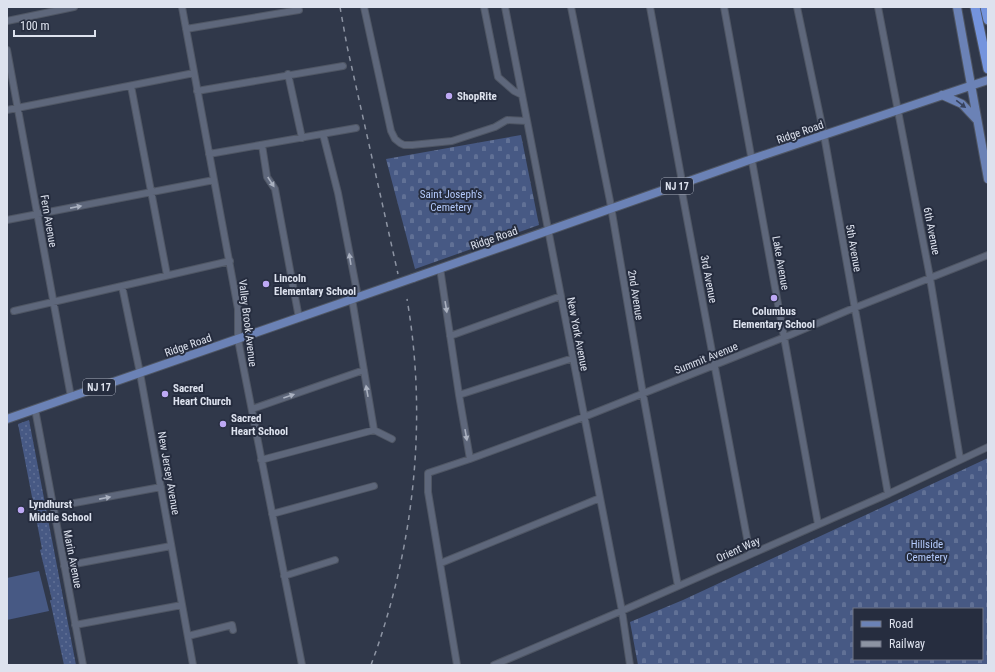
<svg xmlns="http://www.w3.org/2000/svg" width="995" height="672" viewBox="0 0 995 672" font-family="'Roboto Condensed',sans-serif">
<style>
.grass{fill:url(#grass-dots)}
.cemetery{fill:url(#cemetery-stones);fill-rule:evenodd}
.park{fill:#475984}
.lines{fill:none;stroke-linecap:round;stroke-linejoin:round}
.minor-casing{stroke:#4f5664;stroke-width:8}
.major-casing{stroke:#4f5664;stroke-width:10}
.highway-casing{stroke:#4f5664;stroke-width:11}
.minor{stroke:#5e677b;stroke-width:6}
.major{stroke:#6b82b6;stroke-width:8}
.highway{stroke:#7494de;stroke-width:9}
.rail{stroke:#8d94a3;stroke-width:1.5;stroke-dasharray:5 5;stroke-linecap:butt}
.major-bridge-casing{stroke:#4f5664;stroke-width:10;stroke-linecap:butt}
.major-bridge{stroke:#6b82b6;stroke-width:8}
.oneway{fill:#37425d}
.oneway2{fill:#aab1c0}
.poi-dot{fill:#bea9f5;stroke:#262d3f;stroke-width:1.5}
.labels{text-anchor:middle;stroke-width:4;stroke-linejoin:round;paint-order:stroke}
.shield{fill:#262d3f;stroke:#a6acba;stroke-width:1}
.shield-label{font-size:10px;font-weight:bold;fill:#dde2ee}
.poi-label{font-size:11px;font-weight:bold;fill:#dde2ee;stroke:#262d3f;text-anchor:start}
.street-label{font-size:11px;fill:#dde2ee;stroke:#262d3f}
.park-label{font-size:11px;fill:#b4cafc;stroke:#262d3f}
</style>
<defs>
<pattern id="grass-dots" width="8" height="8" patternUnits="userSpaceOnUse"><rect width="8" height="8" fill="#475984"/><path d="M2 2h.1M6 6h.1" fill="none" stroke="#617196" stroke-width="1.8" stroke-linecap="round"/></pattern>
<pattern id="cemetery-stones" width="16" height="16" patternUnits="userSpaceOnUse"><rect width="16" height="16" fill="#475984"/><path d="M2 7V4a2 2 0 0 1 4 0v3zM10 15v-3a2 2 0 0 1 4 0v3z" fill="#617196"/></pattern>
</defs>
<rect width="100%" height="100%" fill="#30384a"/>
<path class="grass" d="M29,420L76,665H64L50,600H52L40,550L42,549L18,424Z"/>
<path class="cemetery" d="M521,135L539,225L415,269L386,159Z
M988,458V665H638L630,622L683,600ZM854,609H982V659H854Z"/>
<path class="park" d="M39,571L49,611L7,620V578Z"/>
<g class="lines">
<defs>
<path id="minor" d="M182,7L238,309V339L240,350L302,665
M364,7L391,131L395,139L400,143L404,145H412L452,141L495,127L507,120L527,121
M484,7L498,77L514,91L522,95
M505,7L622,611L630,665
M571,7L610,201L643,394L678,586
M650,7L681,176L682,192L750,554
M724,7L818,524
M797,7L824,135L888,494
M878,7L929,272L960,459
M7,21L74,7
M186,29L299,10
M7,50L71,397
M288,74L302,138
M131,86L167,275
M197,91L343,66
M7,110L194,73
M323,134L338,193L358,297
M262,145L267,177L275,189L299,318
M209,154L356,128
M7,220L214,180
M440,268L459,395L470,459
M122,286L140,373L193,665
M352,299L374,430
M14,311L230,261
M450,336L561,296
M459,395L573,358
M35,409L83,665
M252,409L364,370
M261,460L374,430L392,439
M53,507L161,487
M272,514L374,486
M441,563L600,498
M64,566L171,546
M284,576L335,560
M75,625L182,605
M188,636L232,625L233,630
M457,665L428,492V473L470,459L584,417L790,335L849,310L988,255
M494,665L626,609L888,494L988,447"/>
<path id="major" d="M957,7L988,179
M942,95L962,104L976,119
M413,278L752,159L988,80
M7,419L390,286"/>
<path id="highway" d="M975,7L988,69
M985,7L988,20"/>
</defs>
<use href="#minor" class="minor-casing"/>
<use href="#major" class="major-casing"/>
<use href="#highway" class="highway-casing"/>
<use href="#minor" class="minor"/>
<use href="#major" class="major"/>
<use href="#highway" class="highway"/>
<path class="rail" d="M340,7L347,46L398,274
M371,665C414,549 428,421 407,299"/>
<defs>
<path id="major-bridge" d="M390,286L413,278"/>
</defs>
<use href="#major-bridge" class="major-bridge-casing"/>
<use href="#major-bridge" class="major-bridge"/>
</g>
<defs><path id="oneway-solid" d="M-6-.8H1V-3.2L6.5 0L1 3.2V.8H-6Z"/></defs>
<use class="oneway" href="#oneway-solid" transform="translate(961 104) rotate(37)"/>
<g class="oneway2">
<use href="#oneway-solid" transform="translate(271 182) rotate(57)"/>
<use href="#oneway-solid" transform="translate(76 207) rotate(-11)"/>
<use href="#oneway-solid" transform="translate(350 259) rotate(-99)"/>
<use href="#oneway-solid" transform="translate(446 307) rotate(81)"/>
<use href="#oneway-solid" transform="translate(367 391) rotate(-100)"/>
<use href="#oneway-solid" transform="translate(289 396) rotate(-19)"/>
<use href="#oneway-solid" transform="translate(466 435) rotate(80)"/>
<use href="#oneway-solid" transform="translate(105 498) rotate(-11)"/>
</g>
<g class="poi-dot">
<circle cx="449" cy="96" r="4"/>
<circle cx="266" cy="284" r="4"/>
<circle cx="774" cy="298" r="4"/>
<circle cx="165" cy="394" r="4"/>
<circle cx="223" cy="424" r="4"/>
<circle cx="21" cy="510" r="4"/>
</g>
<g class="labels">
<g class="shield">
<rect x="661" y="178" width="32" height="16" rx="3"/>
<rect x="83" y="379" width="32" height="16" rx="3"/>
</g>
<g class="shield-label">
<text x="677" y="190">NJ 17</text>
<text x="99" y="391">NJ 17</text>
</g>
<g class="poi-label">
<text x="457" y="100">ShopRite</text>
<text x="274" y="282">Lincoln<tspan x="274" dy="13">Elementary School</tspan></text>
<text x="774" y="315" text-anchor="middle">Columbus<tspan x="774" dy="13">Elementary School</tspan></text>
<text x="173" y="392">Sacred<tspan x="173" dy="13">Heart Church</tspan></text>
<text x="231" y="422">Sacred<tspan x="231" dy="13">Heart School</tspan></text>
<text x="29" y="508">Lyndhurst<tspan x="29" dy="13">Middle School</tspan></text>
</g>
<g class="street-label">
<text transform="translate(800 132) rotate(-19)" y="4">Ridge Road</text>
<text transform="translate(49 221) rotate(80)" y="4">Fern Avenue</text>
<text transform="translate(932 231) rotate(79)" y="4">6th Avenue</text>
<text transform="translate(494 238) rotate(-19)" y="4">Ridge Road</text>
<text transform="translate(854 248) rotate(80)" y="4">5th Avenue</text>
<text transform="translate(781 263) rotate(80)" y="4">Lake Avenue</text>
<text transform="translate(709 279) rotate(79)" y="4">3rd Avenue</text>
<text transform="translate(636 295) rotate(81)" y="4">2nd Avenue</text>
<text transform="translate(248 323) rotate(83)" y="4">Valley Brook Avenue</text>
<text transform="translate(578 334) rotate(79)" y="4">New York Avenue</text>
<text transform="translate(188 345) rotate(-19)" y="4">Ridge Road</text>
<text transform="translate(706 358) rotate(-22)" y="4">Summit Avenue</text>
<text transform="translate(169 473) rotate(80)" y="4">New Jersey Avenue</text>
<text transform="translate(738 549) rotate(-24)" y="4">Orient Way</text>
<text transform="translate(73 559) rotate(79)" y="4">Marin Avenue</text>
</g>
<g class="park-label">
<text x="451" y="198">Saint Joseph's<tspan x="451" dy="13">Cemetery</tspan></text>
<text x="927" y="548">Hillside<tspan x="927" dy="13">Cemetery</tspan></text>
</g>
</g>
<rect width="995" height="672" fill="none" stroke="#dde2ee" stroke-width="16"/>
<rect x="853" y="608" width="130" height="52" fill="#262d3f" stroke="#6f7585"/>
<rect x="861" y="621" width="20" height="6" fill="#6b82b6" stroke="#6f7585"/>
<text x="889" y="628" font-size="12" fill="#dde2ee">Road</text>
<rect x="861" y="641" width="20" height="6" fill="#8d94a3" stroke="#6f7585"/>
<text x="889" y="648" font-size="12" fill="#dde2ee">Railway</text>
<path d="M14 30v6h81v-6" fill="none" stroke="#dde2ee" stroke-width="2"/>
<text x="20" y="30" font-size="12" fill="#dde2ee" stroke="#262d3f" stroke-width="3" paint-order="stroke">100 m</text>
</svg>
